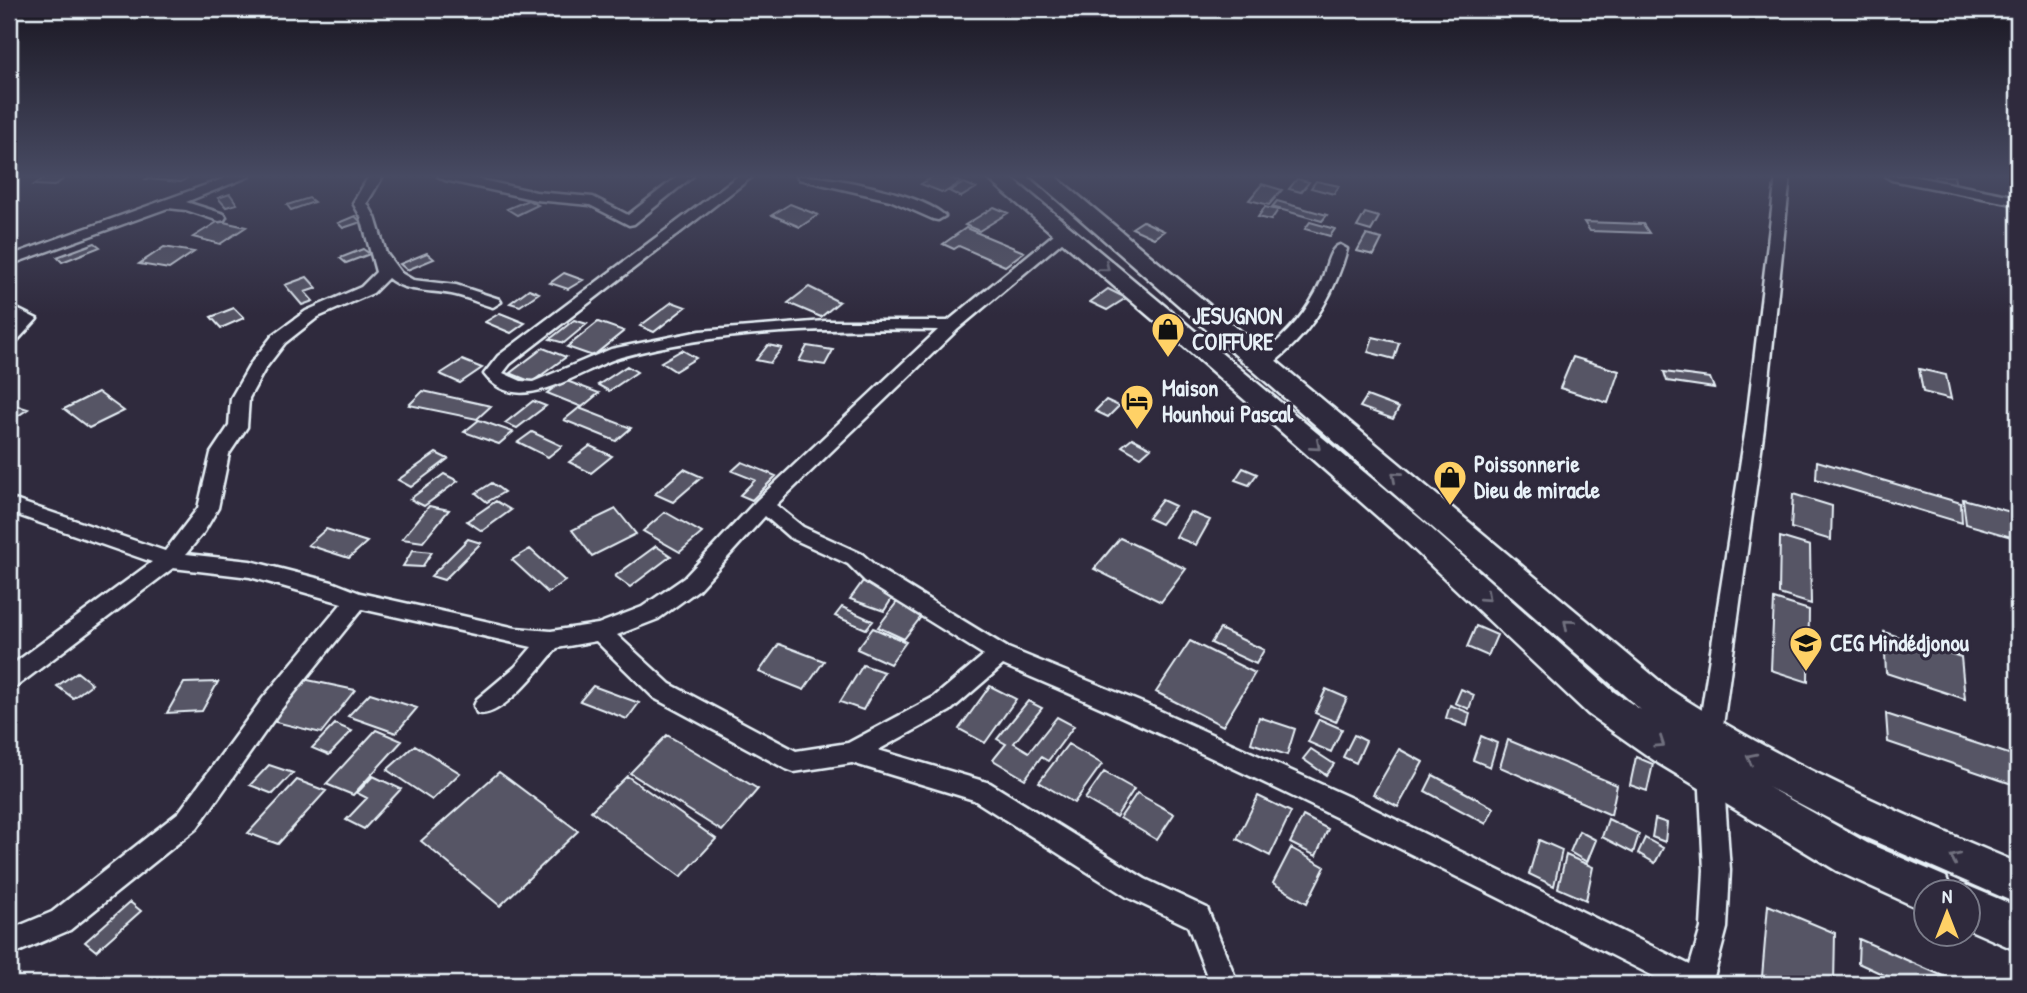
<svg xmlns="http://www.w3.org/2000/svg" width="2027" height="993" viewBox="0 0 2027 993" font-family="'Patrick Hand',sans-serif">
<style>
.building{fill:#575565;stroke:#e8f1f8;stroke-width:2}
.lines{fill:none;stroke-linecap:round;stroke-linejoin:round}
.street-casing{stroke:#e8f1f8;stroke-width:5}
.primary-casing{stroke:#e8f1f8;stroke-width:5}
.street{fill:#2f2a3d;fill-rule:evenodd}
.primary{fill:#2f2a3d;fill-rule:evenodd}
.oneway{stroke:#70707e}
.labels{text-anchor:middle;stroke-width:6;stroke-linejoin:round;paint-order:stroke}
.poi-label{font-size:23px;font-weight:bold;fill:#e8f1f8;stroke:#2f2a3d;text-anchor:start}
</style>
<rect width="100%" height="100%" fill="#2f2a3d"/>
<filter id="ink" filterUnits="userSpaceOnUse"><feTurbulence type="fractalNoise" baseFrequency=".0143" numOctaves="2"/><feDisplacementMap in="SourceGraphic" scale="14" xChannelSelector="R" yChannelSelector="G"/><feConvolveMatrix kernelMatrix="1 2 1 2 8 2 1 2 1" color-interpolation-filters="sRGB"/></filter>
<g filter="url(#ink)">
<path class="building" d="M47,176H68L54,186L34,185Z
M151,176H190L181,182L146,179Z
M934,176H945L961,182L944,193L921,184Z
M1934,176H1954L1956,186L1935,182Z
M1297,179L1309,182L1301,192L1289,189Z
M1316,181L1339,186L1334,194L1311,188Z
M964,183L976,188L961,197L949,191Z
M1262,184L1282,190L1269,205L1249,200Z
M230,194L237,204L226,207L218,198Z
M309,198L314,202L291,210L287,205Z
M528,200L538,205L517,215L507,209Z
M1277,201L1327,215L1322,221L1272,207Z
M790,204L818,215L800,227L772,215Z
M994,207L1008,213L979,231L965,225Z
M1265,207L1278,210L1271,220L1258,217Z
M1365,213L1379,217L1371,231L1357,227Z
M355,216L361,222L343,228L338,223Z
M219,221L246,227L220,244L193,237Z
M1143,221L1164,231L1154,238L1132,228Z
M1310,222L1335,229L1330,236L1305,229Z
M1584,222L1643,224L1649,233L1590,231Z
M966,228L1024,252L1005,266L959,246L954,249L943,244Z
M1366,235L1382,239L1374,255L1357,251Z
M95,243L100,247L62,262L57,257Z
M164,247L194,252L169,269L139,264Z
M363,249L370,254L346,263L340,258Z
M427,253L434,259L407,270L400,264Z
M564,273L583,280L568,289L550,283Z
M307,277L317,288L305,292L313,301L302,305L285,285Z
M809,287L839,302L821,317L788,303Z
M529,289L539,293L520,306L510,303Z
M1108,289L1126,298L1107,310L1090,302Z
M672,302L686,307L654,332L640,326Z
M234,308L244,318L221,328L211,317Z
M500,313L525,323L511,333L485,322Z
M574,320L587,324L564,343L550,339Z
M598,322L624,331L593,356L567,347Z
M1373,337L1399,343L1394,359L1368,352Z
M768,345L782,348L770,363L756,360Z
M807,346L833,350L825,365L799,361Z
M543,348L566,357L532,382L510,373Z
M682,350L696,358L675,371L661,362Z
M1573,357L1619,371L1608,403L1560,388Z
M462,360L482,368L460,383L440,374Z
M627,366L637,372L609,391L598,385Z
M1919,369L1946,375L1951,399L1923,392Z
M1664,372L1710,378L1714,388L1667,381Z
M564,380L599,393L582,407L547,393Z
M423,391L491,406L477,419L409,405Z
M98,392L124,411L89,428L64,409Z
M1367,396L1399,408L1393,419L1360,407Z
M1106,400L1119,406L1108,417L1095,411Z
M533,401L546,406L517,428L505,423Z
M11,404L28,409L9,422Z
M579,408L631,428L616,441L564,420Z
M479,420L513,432L499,444L464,432Z
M532,432L562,446L548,457L518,442Z
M1132,438L1151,448L1141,457L1122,446Z
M590,446L612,456L591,473L569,462Z
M436,453L448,459L411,487L398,480Z
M1817,461L1961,503L1962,523L1816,479Z
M742,462L776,476L752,500L740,495L755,480L732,471Z
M1243,468L1257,474L1249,485L1235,480Z
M684,469L702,477L673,502L655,494Z
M444,474L458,481L424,506L410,499Z
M492,483L504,492L487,502L476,493Z
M1793,494L1832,506L1831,540L1791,528Z
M1963,499L2018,514V539L1966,524Z
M1162,500L1175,506L1161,524L1148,518Z
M496,501L511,510L482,531L467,521Z
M429,506L449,510L423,542L402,539Z
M616,509L636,534L592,556L572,530Z
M665,512L702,533L680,552L643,531Z
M1190,512L1210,520L1196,545L1176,537Z
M326,529L367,542L349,558L308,545Z
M1780,537L1810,546L1811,604L1779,594Z
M1120,538L1186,569L1161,602L1094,569Z
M468,539L481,543L444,580L431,576Z
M656,546L671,556L630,587L615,576Z
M530,549L565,581L548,593L512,560Z
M413,550L432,552L422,567L403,566Z
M863,581L896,592L884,611L850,599Z
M900,598L927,609L904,639L878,627Z
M1774,599L1809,610L1808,682L1771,670Z
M842,607L873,621L866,629L835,616Z
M1476,626L1497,635L1488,656L1467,647Z
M873,628L906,642L890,664L857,649Z
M1220,629L1264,650L1256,664L1211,643Z
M1884,632L1961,657L1965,699L1886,673Z
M1190,641L1255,673L1223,726L1156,692Z
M779,644L824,661L804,690L759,672Z
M863,665L884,672L863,710L840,702Z
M77,672L92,684L73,698L57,686Z
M303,679L355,690L321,733L267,720Z
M218,682L202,711L167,713L184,683Z
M593,686L639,703L627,719L580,701Z
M990,686L1016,699L985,743L959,729Z
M1326,689L1347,698L1336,722L1315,713Z
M1461,689L1474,695L1469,709L1455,703Z
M370,693L417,708L396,733L348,716Z
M1028,701L1042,708L1014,743L1029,752L1057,717L1074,726L1048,761L1041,757L1025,779L993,760L1006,744L997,739Z
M1450,705L1470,713L1467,726L1446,718Z
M1886,714L2018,757V786L1888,742Z
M1259,717L1295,729L1287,755L1251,743Z
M1319,719L1342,729L1331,752L1308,742Z
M335,724L352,731L329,755L312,748Z
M376,730L402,741L353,795L326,784Z
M667,735L758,789L722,831L630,773Z
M1354,735L1366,741L1356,763L1343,757Z
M1481,736L1497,743L1490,767L1473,760Z
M1508,740L1617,785L1611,815L1500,767Z
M1068,744L1102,764L1074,803L1039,782Z
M415,745L460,773L432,800L387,770Z
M1311,749L1334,764L1326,775L1303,759Z
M1399,749L1423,762L1398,807L1373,794Z
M1636,757L1653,764L1647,791L1630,785Z
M269,765L293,773L273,794L250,785Z
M499,772L578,831L500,906L421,841Z
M1104,772L1134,789L1116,817L1085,799Z
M1433,775L1494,808L1486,824L1425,791Z
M373,776L401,789L364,829L346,820L367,798L357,793Z
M627,776L716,839L681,877L591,811Z
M297,780L326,791L278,844L248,833Z
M1137,793L1174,814L1157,840L1120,818Z
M1258,796L1291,812L1270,856L1237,839Z
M1303,816L1328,829L1316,856L1290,843Z
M1608,819L1639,834L1633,853L1602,837Z
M1655,819L1667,823L1665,842L1652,837Z
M1579,831L1596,840L1587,862L1570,852Z
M1645,838L1663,848L1655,863L1638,853Z
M1539,840L1562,850L1554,886L1529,874Z
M1291,848L1325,867L1307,903L1273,883Z
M1566,855L1593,867L1586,900L1558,888Z
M130,902L141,911L96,951L85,942Z
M1768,905L1835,933L1834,984H1778L1762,977Z
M1859,939L1961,984H1904L1858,963Z"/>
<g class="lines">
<defs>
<path id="street" d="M231,176H250L186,202L224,214L226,217L224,220L219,221L186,210L168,208L9,265V256Z
M369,176H383L367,203L375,217L386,253L401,273L413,280L456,285L499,299L501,302L493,307C480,304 469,298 456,295C433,289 407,294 388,278L373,293L318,317L285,343L265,369L249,398L247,427L229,454L218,508L204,532L186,554L250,561L332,582L360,593L516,628L551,631L598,624L642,607L684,578L757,500L938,330C833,328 723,329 621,357C582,368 519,420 484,374L498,356L738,176H753L510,364L503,373L521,381L533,382L611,349L700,331L825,321H948L1059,230H1069L1071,233L1069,236L958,329L776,505L803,527L862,554L879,569L1008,648L1145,704L1362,803L1690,965L1701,928L1704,870L1699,770L1703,763L1711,759L1719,763L1723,770L1730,870L1727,928L1712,984H1669C1449,872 1230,761 1003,665L950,711L878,750L990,783L1145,879L1207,908L1238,984H1210L1188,926L1127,897L974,800L852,763L794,772L786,769L654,698L596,641L557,648C543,665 500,721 477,713L474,706L477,699L515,667L532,647L362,609L279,712L197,828L70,930L9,956V930L52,912L179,812L263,698L342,603L250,577L173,568L17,686L9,688V667L152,562L9,512V498L165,551L198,508L211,453L229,426L231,398L251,363L273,335L306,311L361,287L376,272L361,217L353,203ZM765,516L789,537L848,564L865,581L984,655L934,697L848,743L796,751L670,684L617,635L658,619L698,590Z
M438,176H463L536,192L593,197L628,215L678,176H693L634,224L629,225L590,205L536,200L445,180Z
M797,176C829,175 923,194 945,216L938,220L933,219L890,200L799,179Z
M1776,176H1790L1764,428L1721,740L1717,747L1709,750L1701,747L1697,740L1746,428Z
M1885,176H1912L2018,197V205L1892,180Z
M1340,245L1347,249C1336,289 1317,324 1285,353C1277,360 1269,369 1257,366L1255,362L1257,358C1284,338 1307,314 1321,282C1326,272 1328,248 1340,245Z
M9,305L37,319L15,343L9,344V330L19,320L9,316Z"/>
<path id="primary" d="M985,176H1009L1425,523L1614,692L1641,710L1031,176H1055L1669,689C1778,761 1898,813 2018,863V904L1860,835L1768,787L1867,843L1946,877L1952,892H1926V910L1916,907L1837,871L1658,763L1588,714L1403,539L1164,329Z
M1968,886L2018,907V951L1968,929V892H1954Z"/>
</defs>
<use href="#street" class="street-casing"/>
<use href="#primary" class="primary-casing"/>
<use href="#street" class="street"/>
<use href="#primary" class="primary"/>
</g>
<defs><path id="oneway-chevron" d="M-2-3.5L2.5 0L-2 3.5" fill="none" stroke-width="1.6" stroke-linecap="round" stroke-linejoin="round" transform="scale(1.75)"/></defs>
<g class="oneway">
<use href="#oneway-chevron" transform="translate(1105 267) rotate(39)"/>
<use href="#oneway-chevron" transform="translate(1316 446) rotate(41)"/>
<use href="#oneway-chevron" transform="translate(1396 476) rotate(-139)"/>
<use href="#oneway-chevron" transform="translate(1486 597) rotate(42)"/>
<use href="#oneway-chevron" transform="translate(1568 624) rotate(-139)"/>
<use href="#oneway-chevron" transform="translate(1660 743) rotate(34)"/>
<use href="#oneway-chevron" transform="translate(1751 758) rotate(-153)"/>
<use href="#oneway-chevron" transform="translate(1955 858) rotate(-156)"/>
</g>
</g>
<linearGradient id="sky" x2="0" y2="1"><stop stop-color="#1a1722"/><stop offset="0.56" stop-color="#474a62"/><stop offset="1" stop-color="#474a62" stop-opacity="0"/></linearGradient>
<rect width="2027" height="315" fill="url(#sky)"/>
<defs>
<symbol id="shop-pin" viewBox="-11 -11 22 30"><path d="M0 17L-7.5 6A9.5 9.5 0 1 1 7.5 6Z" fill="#ffd166" stroke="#2f2a3d"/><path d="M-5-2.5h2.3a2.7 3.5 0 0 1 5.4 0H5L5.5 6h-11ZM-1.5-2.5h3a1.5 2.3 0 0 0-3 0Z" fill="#111"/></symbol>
<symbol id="hotel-pin" viewBox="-11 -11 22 30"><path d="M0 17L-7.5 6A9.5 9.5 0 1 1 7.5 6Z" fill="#ffd166" stroke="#2f2a3d"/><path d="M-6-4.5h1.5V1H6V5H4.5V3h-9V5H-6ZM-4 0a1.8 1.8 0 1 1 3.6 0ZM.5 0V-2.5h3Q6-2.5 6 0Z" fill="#111"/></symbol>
<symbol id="school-pin" viewBox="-11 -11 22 30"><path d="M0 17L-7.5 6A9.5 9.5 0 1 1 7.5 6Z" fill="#ffd166" stroke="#2f2a3d"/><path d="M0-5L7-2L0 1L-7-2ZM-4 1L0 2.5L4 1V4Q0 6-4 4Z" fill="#111"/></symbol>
</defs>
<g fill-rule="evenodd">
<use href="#shop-pin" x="1149" y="310" width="38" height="52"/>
<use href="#hotel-pin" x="1118" y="382" width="38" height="52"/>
<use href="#shop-pin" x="1431" y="458" width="38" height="52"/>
<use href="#school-pin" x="1787" y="624" width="38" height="52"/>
</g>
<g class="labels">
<g class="poi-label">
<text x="1192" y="324">JESUGNON<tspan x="1192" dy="26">COIFFURE</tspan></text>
<text x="1162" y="396">Maison<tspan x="1162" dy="26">Hounhoui Pascal</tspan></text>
<text x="1474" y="472">Poissonnerie<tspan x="1474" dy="26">Dieu de miracle</tspan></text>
<text x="1830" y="651">CEG Mindédjonou</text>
</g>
</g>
<rect width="2027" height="993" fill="none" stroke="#2f2a3d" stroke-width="35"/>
<rect x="18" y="18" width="1992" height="958" fill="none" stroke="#e8f1f8" stroke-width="2.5" filter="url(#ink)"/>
<g transform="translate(1947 913)"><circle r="33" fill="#2f2a3d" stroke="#797a88" stroke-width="2"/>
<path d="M0-5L12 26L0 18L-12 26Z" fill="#ffd166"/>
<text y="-10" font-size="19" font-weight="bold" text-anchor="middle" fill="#e8f1f8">N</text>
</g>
</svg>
